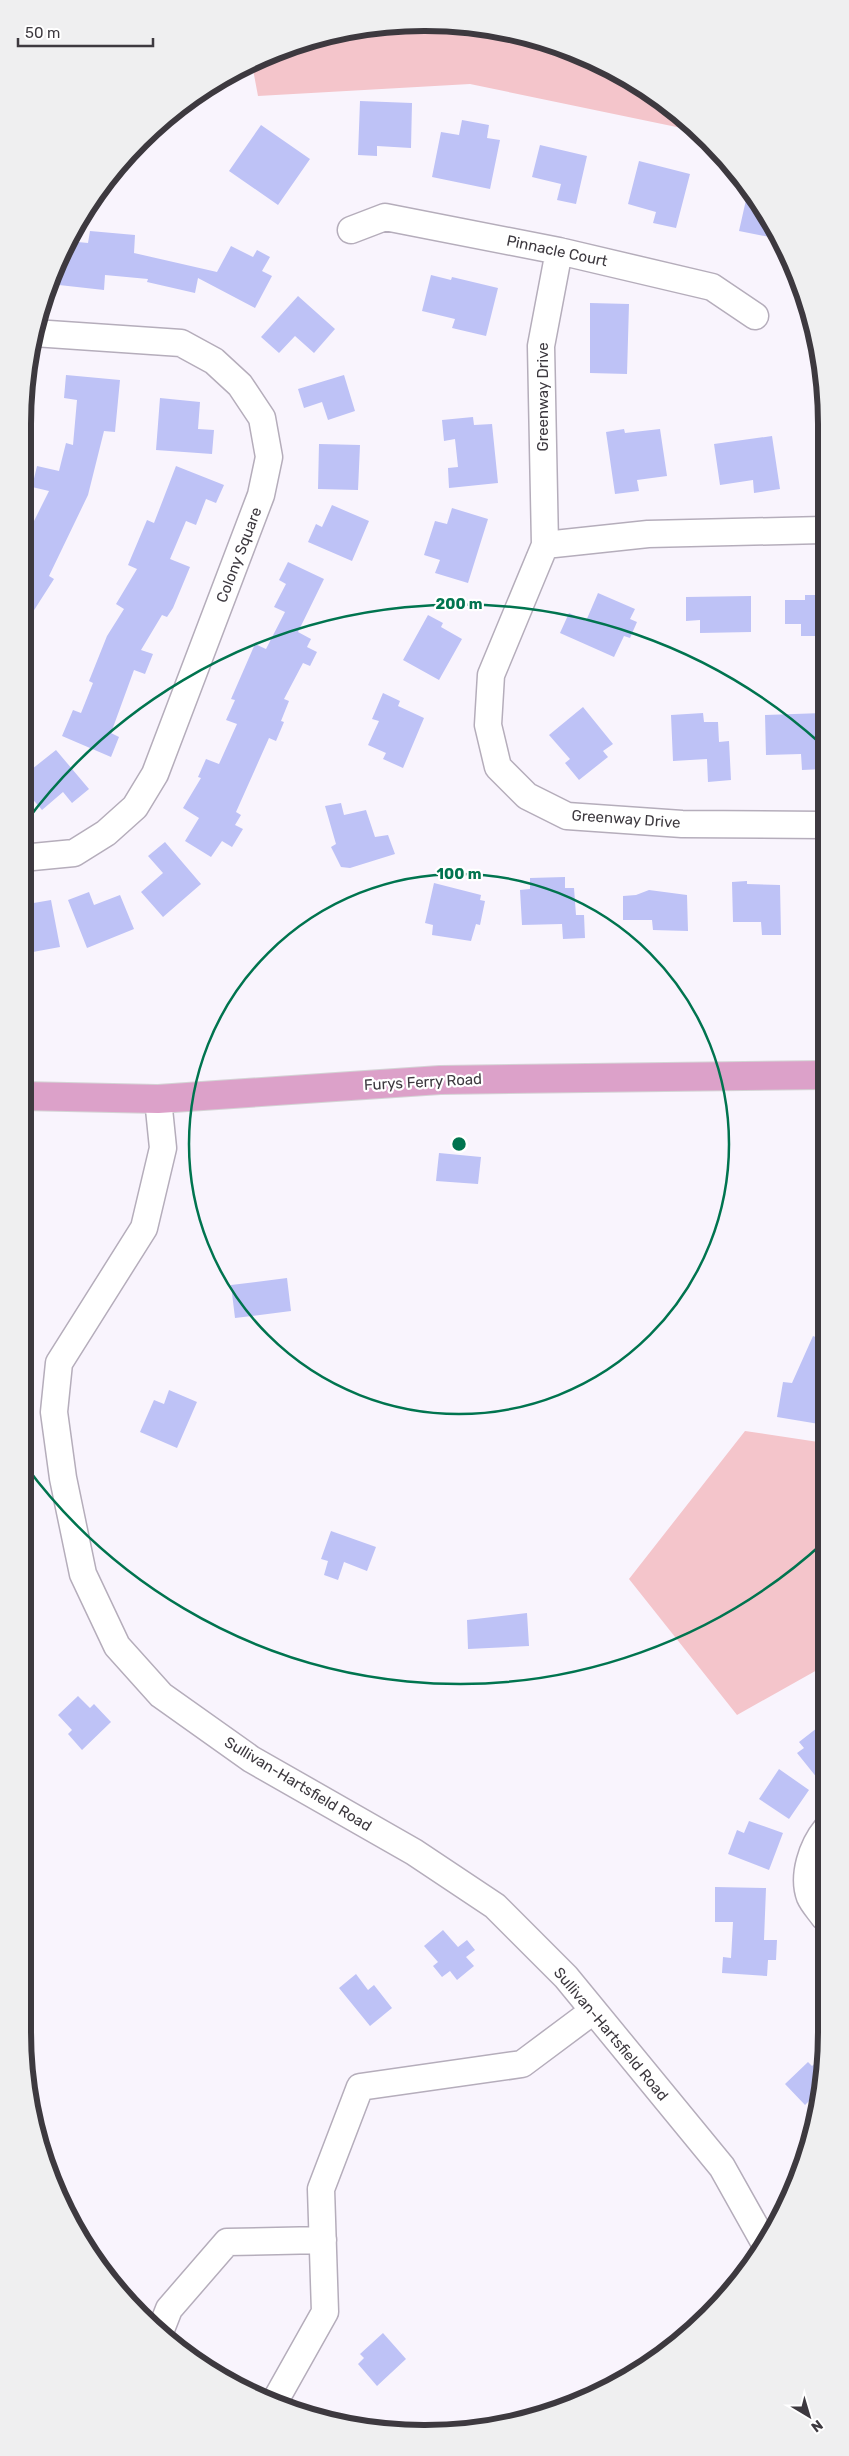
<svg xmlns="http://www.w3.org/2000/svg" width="849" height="2456" viewBox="0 0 849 2456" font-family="Rubik,sans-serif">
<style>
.green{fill:#f4c5cb}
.building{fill:#bec2f6}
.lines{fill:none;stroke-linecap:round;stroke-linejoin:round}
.minor-casing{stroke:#b5adbb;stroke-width:29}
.major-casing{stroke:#d4d3d5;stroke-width:30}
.minor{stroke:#fff;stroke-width:26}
.major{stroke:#dca1c9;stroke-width:28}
.ring{fill:none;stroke:#00744f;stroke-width:2.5}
.labels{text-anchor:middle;stroke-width:4.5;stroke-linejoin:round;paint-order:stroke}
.street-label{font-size:15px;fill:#3d393f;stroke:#fff}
.rim{fill:none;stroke:#3d393f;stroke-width:6}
.centre{fill:#00744f;stroke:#fff;stroke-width:2.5}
.ring-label{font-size:15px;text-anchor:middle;font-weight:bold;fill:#00744f;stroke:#fff;stroke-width:4.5;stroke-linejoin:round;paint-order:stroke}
</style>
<rect width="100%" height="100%" fill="#f9f4fd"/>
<path class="green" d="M451,23L528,36L626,77L691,130L470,84L258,96L252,64L295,44L372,26Z
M745,1431L825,1443L826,1665L737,1715L629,1579Z"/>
<path class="building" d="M360,101L412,103L411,148L377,146V156L358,155Z
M462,120L489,125L487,138L500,140L490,189L432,177L441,132L459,135Z
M261,125L310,159L278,205L229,171Z
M540,145L587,156L576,204L557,200L561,184L532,177Z
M639,161L690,174L676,228L653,223L656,212L628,204Z
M748,191L780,239L739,231Z
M90,231L135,235L134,253L217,272L231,246L253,257L257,250L270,257L262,271L272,276L255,308L198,278L195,293L147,282L148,279L105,275L104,290L50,284L68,241L88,243Z
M431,275L451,280L452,277L498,288L486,336L452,328L455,319L422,311Z
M298,296L335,329L314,353L295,336L279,353L261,337Z
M590,303L629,304L627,374L590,373Z
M66,375L120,380L115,432L104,431L88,495L49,576L54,579L22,629V526L30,529L49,491L32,487L37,466L59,471L66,443L73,445L77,400L64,398Z
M344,375L355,411L328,420L322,402L304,408L298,389Z
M160,398L200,402L198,429L214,430L212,454L156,450Z
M473,417L474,425L492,424L498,483L449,488L448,468L458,467L455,439L444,441L442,420Z
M624,429L625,433L660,429L667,476L637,480L639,491L615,494L606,432Z
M772,436L780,489L754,493L753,480L720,485L714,444Z
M319,444L360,445L358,490L318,489Z
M176,466L224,485L216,503L206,499L196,525L186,521L170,559L190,567L173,608L167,617L162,615L141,650L153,654L145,674L134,670L111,733L119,737L111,757L62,736L73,710L81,713L93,683L89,681L107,636L124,609L116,604L137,569L128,565L147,520L154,523Z
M332,505L369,521L352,561L308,542L316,524L322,527Z
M452,508L488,519L468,583L435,573L440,560L424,555L435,521L447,524Z
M288,562L324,579L298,632L311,639L307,647L317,652L310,666L303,663L284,699L289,701L281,721L284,722L276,741L269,738L236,812L241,815L235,825L243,829L232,847L222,841L211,857L185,841L199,818L183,808L201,778L198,777L206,759L219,764L237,724L226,720L235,700L231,699L255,644L266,649L285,612L274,607L286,584L279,580Z
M598,593L635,609L630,619L637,622L630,638L624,636L614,657L560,633L569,613L586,621Z
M805,595H823L824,636H801V624H785V600H805Z
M751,596V632L700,633V620L686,621V597Z
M428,615L443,623L441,627L462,639L439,680L403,660Z
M383,693L400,701L398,706L424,718L403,768L383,759L386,753L368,745L379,721L372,719Z
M583,707L613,744L603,751L608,757L579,780L565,763L570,759L549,735Z
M703,713L704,722H718L719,742L729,741L731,780L708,782L707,759L673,761L671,715Z
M823,713L824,769L802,770L801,754L766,755L765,715Z
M56,750L89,789L72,803L63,792L42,810L22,787V777Z
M341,803L344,815L366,810L375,837L388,835L395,854L350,868L341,867L331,847L336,844L325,806Z
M165,842L201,884L163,917L141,892L163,873L148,856Z
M565,877V888H574L576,915H584L585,938L563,939L562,924L522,925L520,890L530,889V878Z
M747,881V884L780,885L781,935H762L761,922H733L732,882Z
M434,883L481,895L480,900L485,901L480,925L476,924L471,941L432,935L433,925L425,923Z
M649,890L687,895L688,931L653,930L652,920H623V896L636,895Z
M89,892L94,905L120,895L134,929L87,948L68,900Z
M51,900L60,947L22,954V905Z
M439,1153L481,1157L478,1184L436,1181Z
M287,1278L291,1311L235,1318L231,1285Z
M813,1336L825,1341V1425L777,1417L783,1382L792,1383Z
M169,1390L197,1402L177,1448L140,1432L154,1400L164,1404Z
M331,1531L376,1547L367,1571L344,1562L338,1580L324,1575L328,1561L321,1559Z
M527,1613L529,1646L468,1649L467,1620Z
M78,1696L90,1708L94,1704L111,1722L82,1750L68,1734L72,1730L58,1715Z
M826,1721V1789L797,1753L804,1748L799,1742Z
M779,1769L809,1790L789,1819L759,1799Z
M749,1821L783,1833L769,1870L728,1854L737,1830L744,1833Z
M715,1887L766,1888L764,1940H777L776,1960H768L767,1976L722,1973L723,1957L731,1958L733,1922H715Z
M443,1930L458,1947L467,1940L475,1950L466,1957L474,1966L457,1980L450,1971L442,1977L433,1966L438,1962L424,1946Z
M356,1974L368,1990L374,1985L392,2008L370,2026L339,1988Z
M823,2056L817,2107L810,2100L805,2105L785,2084L808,2062L812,2066Z
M383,2333L406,2359L377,2386L358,2364L364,2358L360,2354Z"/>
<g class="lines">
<defs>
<path id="minor" d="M351,230L385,217L559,251L712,287L755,316
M823,530L648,534L545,545L491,675L488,725L498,767L527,796L567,816L682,824L824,825
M545,545L541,346L559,251
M22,858L74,853L106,833L135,807L155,774L261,495L269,457L262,418L240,385L214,361L181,343L34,333
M158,1099L163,1148L144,1228L59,1363L54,1412L63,1478L83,1574L117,1646L161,1695L251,1759L414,1852L495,1906L566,1977L722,2167L764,2242
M824,1917C820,1911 813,1904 810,1897C802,1876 812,1846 826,1829
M160,2332L169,2309L227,2242L323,2240
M275,2401L325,2312L321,2189L360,2087L522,2064L593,2011"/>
<path id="major" d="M22,1096L158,1099L440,1080L824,1075"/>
</defs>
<use href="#minor" class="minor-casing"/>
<use href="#major" class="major-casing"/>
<use href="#minor" class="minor"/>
<use href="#major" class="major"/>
</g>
<g class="ring">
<circle cx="459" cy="1144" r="270"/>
<path d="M824 1542A540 540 0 0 1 25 1465M25 823A540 540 0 0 1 820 743"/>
</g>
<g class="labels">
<g class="street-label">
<text transform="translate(557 251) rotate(12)" y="5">Pinnacle Court</text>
<text transform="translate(543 397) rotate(-90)" y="5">Greenway Drive</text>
<text transform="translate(239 555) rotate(-69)" y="5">Colony Square</text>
<text transform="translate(626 819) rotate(4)" y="5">Greenway Drive</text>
<text transform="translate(423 1082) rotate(-3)" y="5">Furys Ferry Road</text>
<text transform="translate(298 1784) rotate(31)" y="5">Sullivan-Hartsfield Road</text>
<text transform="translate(611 2034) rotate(50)" y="5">Sullivan-Hartsfield Road</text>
</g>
</g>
<path d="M0 0H849V2456H0ZM424 31H425A393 393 0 0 1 818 424V2032A393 393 0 0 1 425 2425H424A393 393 0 0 1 31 2032V424A393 393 0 0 1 424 31Z" fill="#efeff0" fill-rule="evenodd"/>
<path class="rim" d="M424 31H425A393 393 0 0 1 818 424V2032A393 393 0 0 1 425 2425H424A393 393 0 0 1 31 2032V424A393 393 0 0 1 424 31Z"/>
<circle cx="459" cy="1144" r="8" class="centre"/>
<g class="ring-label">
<text x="459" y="609">200 m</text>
<text x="459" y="879">100 m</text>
</g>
<g transform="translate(809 2416) rotate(142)" stroke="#ffffff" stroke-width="4" paint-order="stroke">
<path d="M0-4L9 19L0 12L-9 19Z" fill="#3d393f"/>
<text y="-8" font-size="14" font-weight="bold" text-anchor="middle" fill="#3d393f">N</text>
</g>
<path d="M18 38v8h135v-8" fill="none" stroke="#3d393f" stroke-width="2.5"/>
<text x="25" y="38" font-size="15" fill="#3d393f" stroke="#ffffff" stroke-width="4" paint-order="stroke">50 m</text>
</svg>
